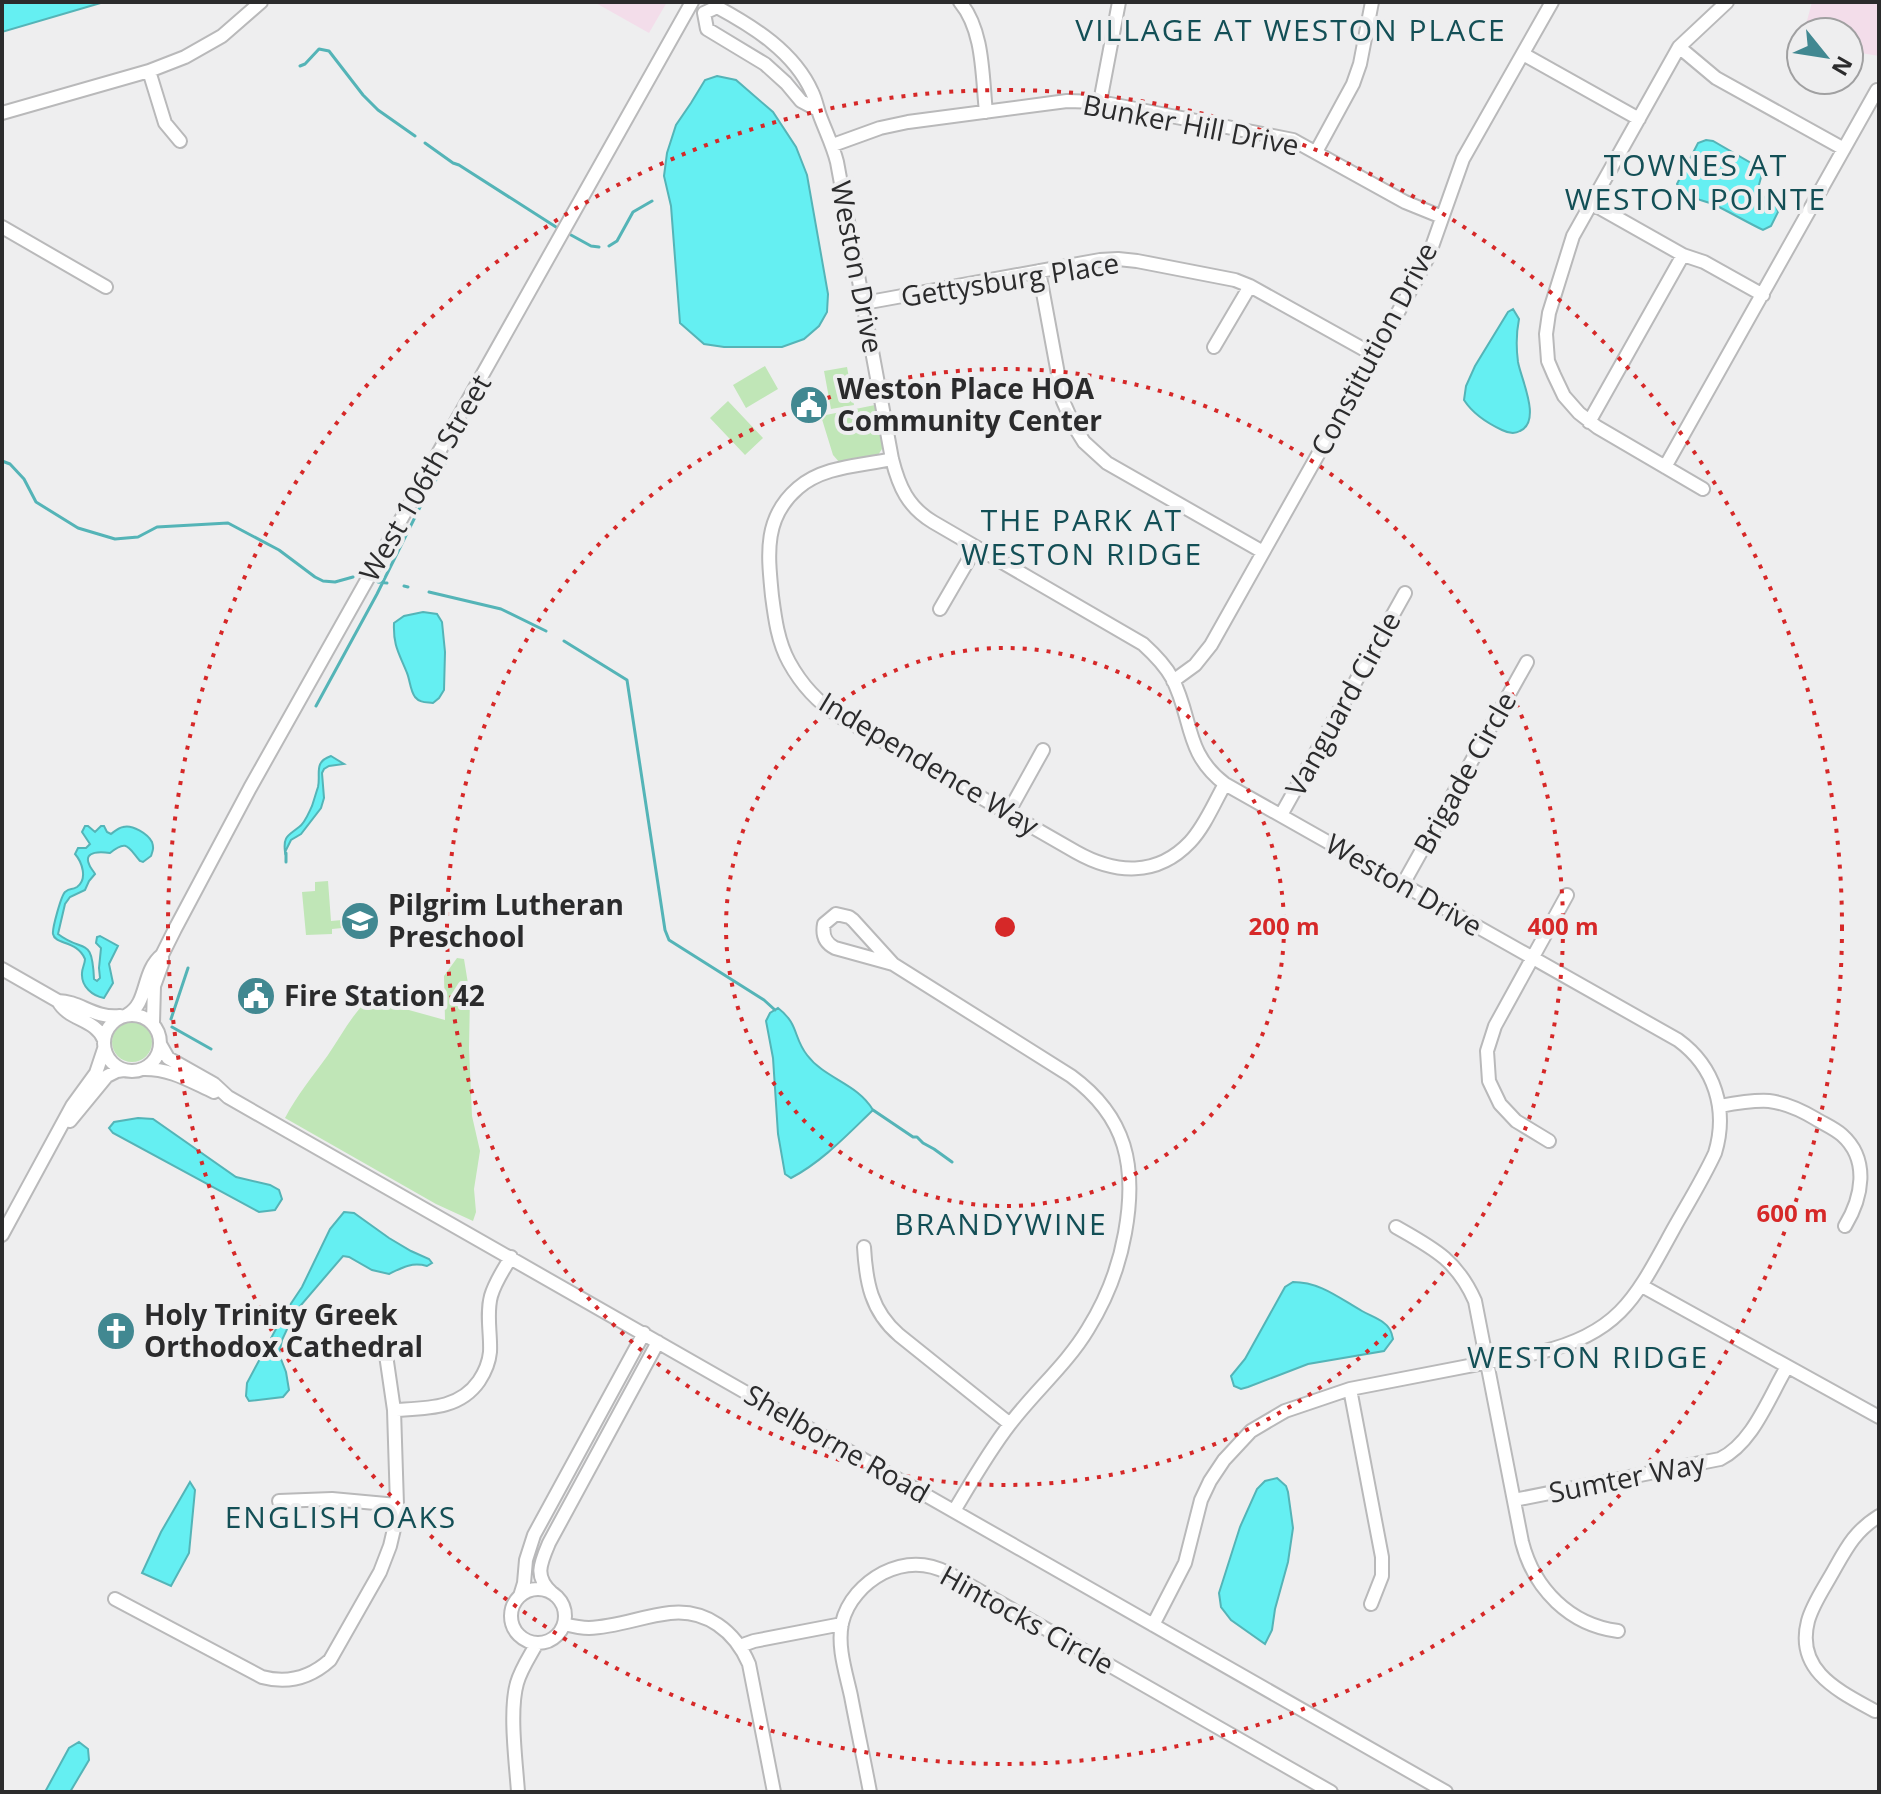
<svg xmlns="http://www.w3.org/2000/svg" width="1881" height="1794" viewBox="0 0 1881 1794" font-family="'Open Sans',sans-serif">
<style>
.commercial{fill:#f3ddea}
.green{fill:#c0e6b7}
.water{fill:#65eff2;stroke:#54b4b7;stroke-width:2}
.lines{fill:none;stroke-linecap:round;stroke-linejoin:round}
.stream{stroke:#54b4b7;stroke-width:3}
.minor-casing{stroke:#b9b9ba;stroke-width:16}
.minor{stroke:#fff;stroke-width:12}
.ring{fill:none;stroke:#d62828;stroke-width:4;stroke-dasharray:4 8}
.labels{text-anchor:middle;stroke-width:8;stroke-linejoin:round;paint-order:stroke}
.street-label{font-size:28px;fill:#2b2b2c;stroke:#eeeeef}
.poi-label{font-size:28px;font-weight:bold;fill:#2b2b2c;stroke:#eeeeef;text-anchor:start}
.neighbourhood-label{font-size:30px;letter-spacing:2px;fill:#134f56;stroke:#eeeeef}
.centre{fill:#d62828;stroke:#eeeeef;stroke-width:4}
.ring-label{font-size:24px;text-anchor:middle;font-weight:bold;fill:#d62828;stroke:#eeeeef;stroke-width:8;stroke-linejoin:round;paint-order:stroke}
</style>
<rect width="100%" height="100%" fill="#eeeeef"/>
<path class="commercial" d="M594,2H667L649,33Z
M1812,2H1879V56L1849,51V32H1804Z"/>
<path class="green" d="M765,366L778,389L746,408L733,385Z
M847,367L854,405L831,409L824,371Z
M728,401L763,438L745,455L710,418Z
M875,405L884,446L878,455L840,463L833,455L821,416Z
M328,881L331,921L342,920V928L332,929V934L306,935L302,892L315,891V882Z
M457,958L464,959L470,996L469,1048L472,1116L480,1151L474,1189L476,1212L473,1221L436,1204L285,1118C297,1095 313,1076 328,1055C341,1036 352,1014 369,999L445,1020L444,976Z
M112 1042a20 20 0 1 1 40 0a20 20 0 1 1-40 0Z"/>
<path class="water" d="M2,2H104L2,32Z
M717,76L736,80L773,112L796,147L807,175L828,294L827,312L819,326L804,339L782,347H724L704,344L680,323L671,206L664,176L667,153L676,125L691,103L705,80Z
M1706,140L1713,141L1763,170L1757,192L1776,205L1778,212L1771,226L1763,230L1759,228C1745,221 1731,213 1717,206C1702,198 1687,201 1677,184L1698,143Z
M1513,309L1519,319C1516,334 1516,347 1518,362C1521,379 1542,421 1520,431C1515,434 1508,433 1502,430C1487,423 1473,414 1464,400L1466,386L1475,366L1508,312Z
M423,612L437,614L442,622L445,652L444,690L439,698L433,703C426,702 420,703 415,697C410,690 410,680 407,673C399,653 393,646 394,623L404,616Z
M331,756L344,764L329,766L324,769L322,773L324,798L321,808L301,834L291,840L285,852C283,836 288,836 299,827C305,823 309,812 312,806C314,800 316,793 318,787C321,774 313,762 331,756Z
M85,826H88L95,832L101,826H104L107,832L111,834C115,831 118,828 123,827C132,824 148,834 152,842C154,848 153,850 151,856L143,862L140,861C128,847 127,839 110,853C103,852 83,850 89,864C90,868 93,870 95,874L89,881L85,890L70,897L65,904L58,934C84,954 92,935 94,979L97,981L100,978L99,968L101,948L96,943L97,937L100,936L118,946L109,964L113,983L104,998C93,996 81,987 82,973C82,968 85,964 85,959C77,940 55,945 53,934C52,929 61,896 65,892C71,887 71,891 77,887C88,879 82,862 75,854L78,848H86L90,844L82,832Z
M778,1008C799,1024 793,1037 807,1055C825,1079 857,1083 873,1110C848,1134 822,1162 791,1178L785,1174L778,1134L773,1058L766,1021L770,1013Z
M138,1118L153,1119L236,1177L270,1185L279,1190L282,1199L275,1210L259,1212L113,1133L109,1128L114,1122Z
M344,1212L354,1213L389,1238L411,1251L429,1259L432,1263L427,1266C412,1262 403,1267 389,1274L372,1270L349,1257L343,1256L295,1312L282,1340L279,1354L286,1372L289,1390L283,1397L249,1401L246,1396L247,1383L284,1314L302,1287L330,1229Z
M1293,1282C1320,1282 1339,1298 1362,1311C1369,1315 1378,1318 1384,1323C1390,1327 1392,1333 1393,1339L1384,1351L1308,1364L1248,1387L1241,1389L1234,1386L1231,1376L1245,1359L1285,1287Z
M1277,1478L1286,1486L1288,1492L1293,1528L1288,1562L1275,1609L1272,1630L1265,1644L1231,1620L1221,1607L1219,1593L1240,1527L1257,1489L1265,1481Z
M190,1482L195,1490L189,1553L171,1586L142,1573L161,1532Z
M79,1742L88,1749L89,1760L70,1792H45L69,1748Z"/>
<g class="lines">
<path class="stream" d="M300,66L305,64L319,49L329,51L363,95L378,110L415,136
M425,143L453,163L459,165L556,227
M571,235L591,246L599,247
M609,246L617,241L633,212L652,201
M2,461L10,464L24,479L36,502L78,528L115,539L138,537L157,527L228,523L279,550L315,577L323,581L335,582L353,577
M430,490L447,460
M378,582L387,583
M404,586L408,587
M429,592L501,609L546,631
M564,641L627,680L665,930L669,940L764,1000L775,1010
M316,706L377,594L422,503
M286,853V862
M171,1019L188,968
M172,1027L211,1049
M873,1110L913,1137H917L923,1143L934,1149L952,1162"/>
<defs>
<path id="minor" d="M960,2C984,31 982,76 986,112
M704,13L717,7C754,27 794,52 812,92C816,100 817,108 820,116C826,132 833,146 837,162L892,459C899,487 908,507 933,522L1143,644C1154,654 1165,665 1172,678C1193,718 1184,753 1225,784L1678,1040C1715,1067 1728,1110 1715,1153C1703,1179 1688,1203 1674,1228C1637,1295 1621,1333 1541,1352L1350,1389L1285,1411L1251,1431L1224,1460L1210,1481L1201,1500L1185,1563L1153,1625
M704,13L707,29L765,64L786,83L801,101L818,110
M1679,47L1716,78L1844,149
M1523,54L1639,119
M149,71L165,123L180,141
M1100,102L1119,2
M2,113L149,71L185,57L222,36L261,2
M833,145L880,128L908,122L1067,101L1100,102L1293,140L1405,202L1442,217
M1316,152L1353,84L1360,64L1372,2
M1591,203L1683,255L1704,262L1763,295
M2,227L106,287
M1039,271L1063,401L1074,426L1084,442L1107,463L1263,552
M864,303L1100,260L1118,259L1137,261L1235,280L1250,286L1374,355
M1214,347L1250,286
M1589,422L1683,255
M892,459C860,466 823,466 798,488C763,518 768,555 772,596C775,619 778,642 789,662C801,684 817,702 839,716L1076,852C1115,874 1157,877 1190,842C1205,826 1214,803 1225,784
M1665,467L1877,90
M1703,489L1597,427L1579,413L1564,396L1554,375L1548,361L1546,334L1549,313L1573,236L1679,47L1727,2
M940,609L976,547
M1173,681L1195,665L1211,645L1415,282L1429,255L1463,159L1552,2
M1008,813L1043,750
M1281,815L1405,593
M1403,884L1527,662
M836,914L849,917L853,920L893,964L835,948C825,943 822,935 824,924Z
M893,964L1071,1076C1127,1117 1137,1167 1125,1233C1119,1267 1106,1300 1088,1329C1067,1364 1035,1391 1010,1424C989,1451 972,1481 954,1511
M2,969L58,1001C69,1021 95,1018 104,1040
M58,1001C80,1001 94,1019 120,1016
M104 1043a28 28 0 1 1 56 0a28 28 0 1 1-56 0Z
M127,1015C149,1003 141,972 162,955
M153,1023L154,986L162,964V955L175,929L250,788L692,2
M160,1044L168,1058L214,1084L228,1097L1446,1792
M142,1069C170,1068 190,1081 214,1092
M1720,1106C1736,1103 1753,1100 1769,1101C1786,1103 1801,1110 1816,1119C1824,1124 1834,1128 1842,1135C1870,1160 1862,1198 1845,1226
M70,1121L107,1076L117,1071L124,1070
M1549,1141L1516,1121L1500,1104L1489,1081L1487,1051L1495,1026L1567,895
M1396,1227C1433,1248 1457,1260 1475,1301L1522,1542C1534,1589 1570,1625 1618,1631
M2,1235L72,1106L96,1073L104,1049
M864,1247C866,1282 871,1311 899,1335L1010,1424
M1642,1286L1879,1417
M1350,1389L1382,1557V1576L1371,1604
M394,1410C425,1408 459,1410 479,1381C485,1372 489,1363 490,1352C491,1334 486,1314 491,1296C495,1282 504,1269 511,1257
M1514,1500L1720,1459C1753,1443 1769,1397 1787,1367
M279,1501L332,1499L397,1505
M511 1616a27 27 0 1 1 54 0a27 27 0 1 1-54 0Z
M552,1593C534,1577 540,1564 549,1543L658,1342
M520,1596L524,1583L526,1560L534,1535L644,1333
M115,1599L262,1677C288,1684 310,1678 330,1660L380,1572L390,1546L394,1529L397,1505L394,1410L385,1348
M564,1624C572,1626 581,1628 589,1628C617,1627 643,1616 670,1613C706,1609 735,1631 749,1664L774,1792
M740,1646L754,1641L842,1624
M1875,1711C1839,1691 1795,1671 1808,1621C1812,1606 1822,1591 1830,1577C1845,1551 1853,1532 1879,1516
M518,1792C516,1762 509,1711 517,1683C521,1669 530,1656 537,1643
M870,1792C864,1760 857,1728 851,1696C846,1673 837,1647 842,1623C847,1601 864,1583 883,1573C905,1562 927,1562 948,1573L1331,1792"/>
</defs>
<use href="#minor" class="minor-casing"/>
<use href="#minor" class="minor"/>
</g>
<g class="ring">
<circle cx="1005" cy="927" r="279"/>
<circle cx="1005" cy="927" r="558"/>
<circle cx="1005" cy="927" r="837"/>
</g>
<defs>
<symbol id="civic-disc" viewBox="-11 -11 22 22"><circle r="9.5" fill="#418891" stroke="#eeeeef"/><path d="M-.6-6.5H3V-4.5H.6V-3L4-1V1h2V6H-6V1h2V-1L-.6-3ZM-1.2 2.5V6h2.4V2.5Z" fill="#fff"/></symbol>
<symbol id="school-disc" viewBox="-11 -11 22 22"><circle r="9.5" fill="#418891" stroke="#eeeeef"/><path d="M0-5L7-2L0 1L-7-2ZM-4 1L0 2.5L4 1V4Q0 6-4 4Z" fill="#fff"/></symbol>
<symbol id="church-disc" viewBox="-11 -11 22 22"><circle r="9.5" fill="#418891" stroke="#eeeeef"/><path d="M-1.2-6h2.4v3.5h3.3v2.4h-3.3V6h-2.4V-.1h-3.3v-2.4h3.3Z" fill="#fff"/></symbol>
</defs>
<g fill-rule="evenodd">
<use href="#civic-disc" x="787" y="383" width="44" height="44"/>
<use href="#school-disc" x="338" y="899" width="44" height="44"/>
<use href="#civic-disc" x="234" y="974" width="44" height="44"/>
<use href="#church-disc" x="94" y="1309" width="44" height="44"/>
</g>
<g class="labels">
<g class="street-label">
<text transform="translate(1191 125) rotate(11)" y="10">Bunker Hill Drive</text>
<text transform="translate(857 267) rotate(79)" y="10">Weston Drive</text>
<text transform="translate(1010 280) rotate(-9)" y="10">Gettysburg Place</text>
<text transform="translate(1374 349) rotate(-62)" y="10">Constitution Drive</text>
<text transform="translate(425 478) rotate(-60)" y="10">West 106th Street</text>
<text transform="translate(1343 704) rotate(-61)" y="10">Vanguard Circle</text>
<text transform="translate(929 764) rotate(31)" y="10">Independence Way</text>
<text transform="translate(1465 773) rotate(-61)" y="10">Brigade Circle</text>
<text transform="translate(1404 885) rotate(30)" y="10">Weston Drive</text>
<text transform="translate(837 1444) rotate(30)" y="10">Shelborne Road</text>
<text transform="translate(1627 1478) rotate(-11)" y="10">Sumter Way</text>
<text transform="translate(1027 1620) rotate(29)" y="10">Hintocks Circle</text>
</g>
<g class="poi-label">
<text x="837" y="399">Weston Place HOA<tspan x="837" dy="32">Community Center</tspan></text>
<text x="388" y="915">Pilgrim Lutheran<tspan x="388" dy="32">Preschool</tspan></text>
<text x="284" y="1006">Fire Station 42</text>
<text x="144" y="1325">Holy Trinity Greek<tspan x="144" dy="32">Orthodox Cathedral</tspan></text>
</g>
<g class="neighbourhood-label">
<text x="1291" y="41">VILLAGE AT WESTON PLACE</text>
<text x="1696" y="176">TOWNES AT<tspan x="1696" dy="34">WESTON POINTE</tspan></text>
<text x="1082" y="531">THE PARK AT<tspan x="1082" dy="34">WESTON RIDGE</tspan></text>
<text x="1001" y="1235">BRANDYWINE</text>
<text x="1588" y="1368">WESTON RIDGE</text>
<text x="341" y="1528">ENGLISH OAKS</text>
</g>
</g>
<circle cx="1005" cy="927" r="12" class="centre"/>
<g class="ring-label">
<text x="1284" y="935">200 m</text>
<text x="1563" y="935">400 m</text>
<text x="1792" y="1222">600 m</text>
</g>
<rect width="1881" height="1794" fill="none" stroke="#2b2b2c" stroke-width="8"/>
<g transform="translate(1825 56) rotate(120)"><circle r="38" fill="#eeeeef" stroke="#a0a0a1" stroke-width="2"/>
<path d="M0-6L14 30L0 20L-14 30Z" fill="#418891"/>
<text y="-12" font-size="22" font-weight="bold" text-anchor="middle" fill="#2b2b2c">N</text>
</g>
</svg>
